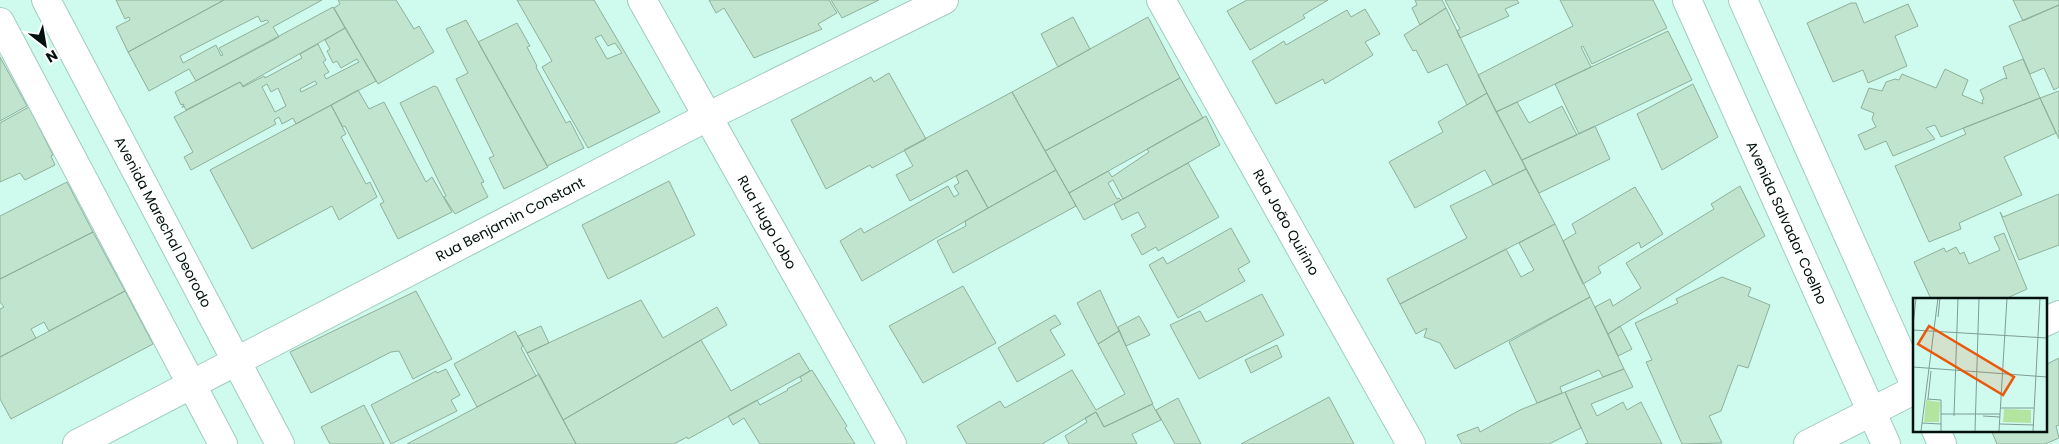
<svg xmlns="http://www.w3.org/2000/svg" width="2059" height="444" viewBox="0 0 2059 444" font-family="Poppins,sans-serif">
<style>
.building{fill:#c0e4cd;stroke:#8eb09a;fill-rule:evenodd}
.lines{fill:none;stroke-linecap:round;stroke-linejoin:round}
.minor-casing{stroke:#a1ccc0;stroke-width:30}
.minor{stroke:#fff;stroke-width:28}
.labels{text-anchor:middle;stroke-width:5;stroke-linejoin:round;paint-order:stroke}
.street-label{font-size:14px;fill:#02110d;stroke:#fdfdfd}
.inset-road{fill:none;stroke:#7d9d95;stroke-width:1}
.view{fill:#e8590c;fill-opacity:0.15;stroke:#e8590c;stroke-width:2.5}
.inset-edge{fill:none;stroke:#02110d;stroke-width:2.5}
</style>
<rect width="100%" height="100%" fill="#cffbef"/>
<path class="building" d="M116,0H224L128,52L116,27L130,20L129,17L125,19Z
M224,0H322L273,27L279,37L196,81L189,69L149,91L128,52ZM258,16L261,22L267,20L269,22L219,48L223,55L221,56L216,45L183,63L180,56Z
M338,0H396L414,29L419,26L434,52L378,84L334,8L340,4Z
M517,0H594L660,112L588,148L542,67L552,61ZM601,35L608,46L615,43L622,53L607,59L595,38Z
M709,0H829L837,13L818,24L822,29L754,58L724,8L716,13Z
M831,0H879L842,18Z
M1247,0H1328L1303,15L1305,18L1250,50L1227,11Z
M1415,0H1442L1446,8L1420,25L1412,8L1417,5Z
M1445,0H1517L1519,3L1505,9L1509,16L1460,38L1457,31L1460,29Z
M1560,0H1653L1667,28L1592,64L1583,46L1581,47L1591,67L1496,112L1478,75L1573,26Z
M2013,0H2059V5L2023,21Z
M1851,3H1856L1864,23L1908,4L1918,26L1895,36L1907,66L1868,83L1863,70L1833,82L1807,23Z
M2059,5V87L2054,90L2044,68L2030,74L2009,26Z
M333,7L345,28L243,86L240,82L186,110L184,106L182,108L184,104L181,105L175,92Z
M1446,8L1487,93L1467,105L1447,64L1428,73L1416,50L1413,51L1404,35Z
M1365,9L1380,34L1365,42L1373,55L1325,84L1323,79L1276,104L1252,61L1284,41L1286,45L1347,10L1351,17Z
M1073,17L1090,49L1058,67L1041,34Z
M1148,17L1180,78L1045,151L1012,92Z
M466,20L548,167L504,189L489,158L494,156L456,79L468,73L446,29Z
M517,23L530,46L527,47L537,66L536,67L566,123L570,121L584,148L547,166L478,42Z
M345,28L376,81L296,124L293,118L282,124L279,117L274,120L276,124L191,170L184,157L193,152L174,117L240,82L243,87L264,76L265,78L302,58L300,54L318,44L326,60L323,62L329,72L324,75L326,79L359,62L357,59L341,68L337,61L333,63L327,51L330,49L325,40ZM315,81L317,84L301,92L300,89ZM267,84L271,92L278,88L286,106L275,112L262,87Z
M1668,31L1692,80L1579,134L1555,84Z
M0,57L27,106L0,121Z
M2023,59L2040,98L1941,137L1935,125L1926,128L1935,139L1893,156L1886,141L1865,150L1858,135L1876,127L1872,119L1874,113L1861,108L1869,88L1882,91L1886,82L1895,79L1899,80L1902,74L1936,88L1945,69L1968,80L1962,95L1983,104L1982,100L1984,99L1980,90L2005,78L2007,79L2003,67Z
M889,73L926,139L872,168L870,165L826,189L791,120L871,77L874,82Z
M1180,78L1203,118L1069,193L1045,151Z
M1693,84L1718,137L1662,170L1637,114Z
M434,86L437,87L484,182L481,183L488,197L455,214L444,197L446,196L400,103Z
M358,90L369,109L384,102L426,182L432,177L452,212L398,239L380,204L384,202L345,126L343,127L331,105Z
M2059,91V139L2040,98Z
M1012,92L1056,170L988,208L967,170L910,201L896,175L913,166L904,150Z
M1487,93L1526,169L1493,185L1485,170L1415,208L1389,162L1443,132L1438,122Z
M2040,98L2056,133L2004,157L2022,195L1959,223L1961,229L1929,242L1895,166L1966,134L1963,128Z
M1517,102L1529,123L1562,106L1577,135L1522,160L1496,112Z
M331,105L346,134L341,137L366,184L370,182L377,197L339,220L332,206L252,249L210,170Z
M29,107L53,155L51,156L55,165L25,180L20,173L0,182V123Z
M1206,116L1220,145L1123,199L1113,180L1108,183L1117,199L1119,198L1121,200L1084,220L1069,193L1108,171L1112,177L1149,152L1147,149Z
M1595,126L1610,159L1539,193L1522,160Z
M1188,163L1219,217L1158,251L1156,247L1142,255L1131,235L1146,227L1138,212L1122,220L1114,204Z
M1526,169L1555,224L1400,304L1387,279L1467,238L1450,206Z
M967,170L988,208L862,281L840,241L861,228L864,233L948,186L954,197L959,194L954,186L959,183L956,176Z
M1056,170L1076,206L953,273L937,241L966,226L965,221Z
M669,181L695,235L608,279L582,225Z
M67,182L93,232L0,279V216Z
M1740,186L1765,236L1608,334L1595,307L1610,299L1613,306L1641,288L1626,263L1714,209L1711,204Z
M1635,187L1663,234L1641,248L1639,242L1598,267L1601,273L1583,284L1563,241L1576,233L1572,224Z
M2059,194V245L2019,260L2000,212L2003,217Z
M1555,224L1590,297L1455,369L1440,343L1424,337L1427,328L1416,334L1400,304L1506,249L1521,277L1534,270L1519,243Z
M1231,228L1250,262L1238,269L1245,281L1178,318L1149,265L1163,257L1167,264Z
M93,232L125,291L49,331L44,322L31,329L36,338L0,357V309L4,307L0,302V279Z
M2004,233L2027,289L2005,299H1931L1914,262L1944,248L1946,252L1956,247L1960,254L1964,252L1969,264L2000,250L1994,237Z
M1722,277L1751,288L1748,296L1770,305L1748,368L1738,365L1721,411L1709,416L1722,443L1682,444L1646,362L1652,360L1635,323L1678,303L1676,299Z
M963,286L996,343L923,383L889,326Z
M1100,290L1119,331L1098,344L1077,303Z
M125,291L153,344L11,419L0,399V357Z
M416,291L452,359L413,379L399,351L391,352L311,393L290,352Z
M1262,294L1284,335L1199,379L1170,325L1200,311L1206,322Z
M1590,297L1624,369L1603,377L1599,370L1560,387L1562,393L1537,403L1509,342Z
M641,300L663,338L717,307L727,325L563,420L527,353Z
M1055,315L1061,324L1050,330L1065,355L1017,382L998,348Z
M1139,316L1150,335L1126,346L1118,327Z
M541,326L549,343L527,353L518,336Z
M1620,326L1632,349L1618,356L1608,334Z
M515,331L523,346L521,348L536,376L477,407L454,364Z
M1119,331L1153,404L1104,427L1096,412L1042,444H967L957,426L1000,401L1005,408L1072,370L1096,410L1125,394L1098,344Z
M701,340L731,391L799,353L810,371L688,439L687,437L674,444H576L563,420Z
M1277,345L1282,357L1251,373L1245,360Z
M2059,358V425L2056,426L2059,438L2045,444H1997L1991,430H2045V365Z
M446,369L460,395L451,400L457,411L391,444L371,405L436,371L437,373Z
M1624,369L1633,387L1591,404L1597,416L1623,402L1627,410L1641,402L1662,444H1585L1588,443L1565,392Z
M812,370L847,426L845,428L855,444H760L744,418L733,425L728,416L757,400L760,405L788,390L787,389L802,381L800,377Z
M539,374L576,444H407L536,376Z
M1565,392L1581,428L1549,444H1462L1457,435L1478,427L1480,432L1520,410Z
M1329,397L1354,444H1241Z
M1178,398L1201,444H1175L1156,410Z
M1152,404L1161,420L1132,434L1137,444H1069L1065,436L1087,422L1085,418L1096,412L1104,427Z
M364,405L384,444H330L321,427Z"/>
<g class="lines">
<defs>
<g id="minor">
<path id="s1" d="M46,0L280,444"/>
<path id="s2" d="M642,0L892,444"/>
<path id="s3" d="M1161,0L1411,444"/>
<path id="s4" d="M1687,0L1886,444"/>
<path d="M1743,0L1914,383"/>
<path d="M0,22L223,444"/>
<path d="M2045,322L2059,315"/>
<path d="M1936,430L1942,444"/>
<path id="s5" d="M77,444L707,117L944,0"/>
<path d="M1808,444L1914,390"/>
</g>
</defs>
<use href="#minor" class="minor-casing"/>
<use href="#minor" class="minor"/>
</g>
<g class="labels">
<g class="street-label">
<text dy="5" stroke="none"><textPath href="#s5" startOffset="488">Rua Benjamin Constant</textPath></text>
<text dy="5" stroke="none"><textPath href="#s1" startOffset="251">Avenida Marechal Deorodo</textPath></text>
<text dy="5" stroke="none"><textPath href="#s2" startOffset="255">Rua Hugo Lobo</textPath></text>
<text dy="5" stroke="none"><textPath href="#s3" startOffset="255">Rua João Quirino</textPath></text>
<text dy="5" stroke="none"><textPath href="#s4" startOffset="244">Avenida Salvador Coelho</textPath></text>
</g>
</g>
<g transform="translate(1913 298)">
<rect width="134" height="134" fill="#cffbef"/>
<path d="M13,102L27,104L26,124H11ZM91,111L118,112V125L90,124Z" fill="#b4e5a0"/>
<path class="inset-road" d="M25,19L27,0M0,28L3,0M0,32L134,40M0,69L134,79M14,101L28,102V133M15,101L18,73M88,110H121M28,116H87M41,118L45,0M70,118L87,119M9,125L28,126M87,126L121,127M8,133L25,0M62,133L66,0M86,133L94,0M120,133L127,0"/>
<path class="view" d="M16,28L101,79L90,97L5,46Z"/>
<rect width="134" height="134" class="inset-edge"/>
</g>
<g transform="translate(45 45) rotate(149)" stroke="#fdfdfd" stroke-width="4" paint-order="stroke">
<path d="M0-4L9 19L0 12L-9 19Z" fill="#02110d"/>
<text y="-8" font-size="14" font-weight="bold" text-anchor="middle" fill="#02110d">N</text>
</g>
</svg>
